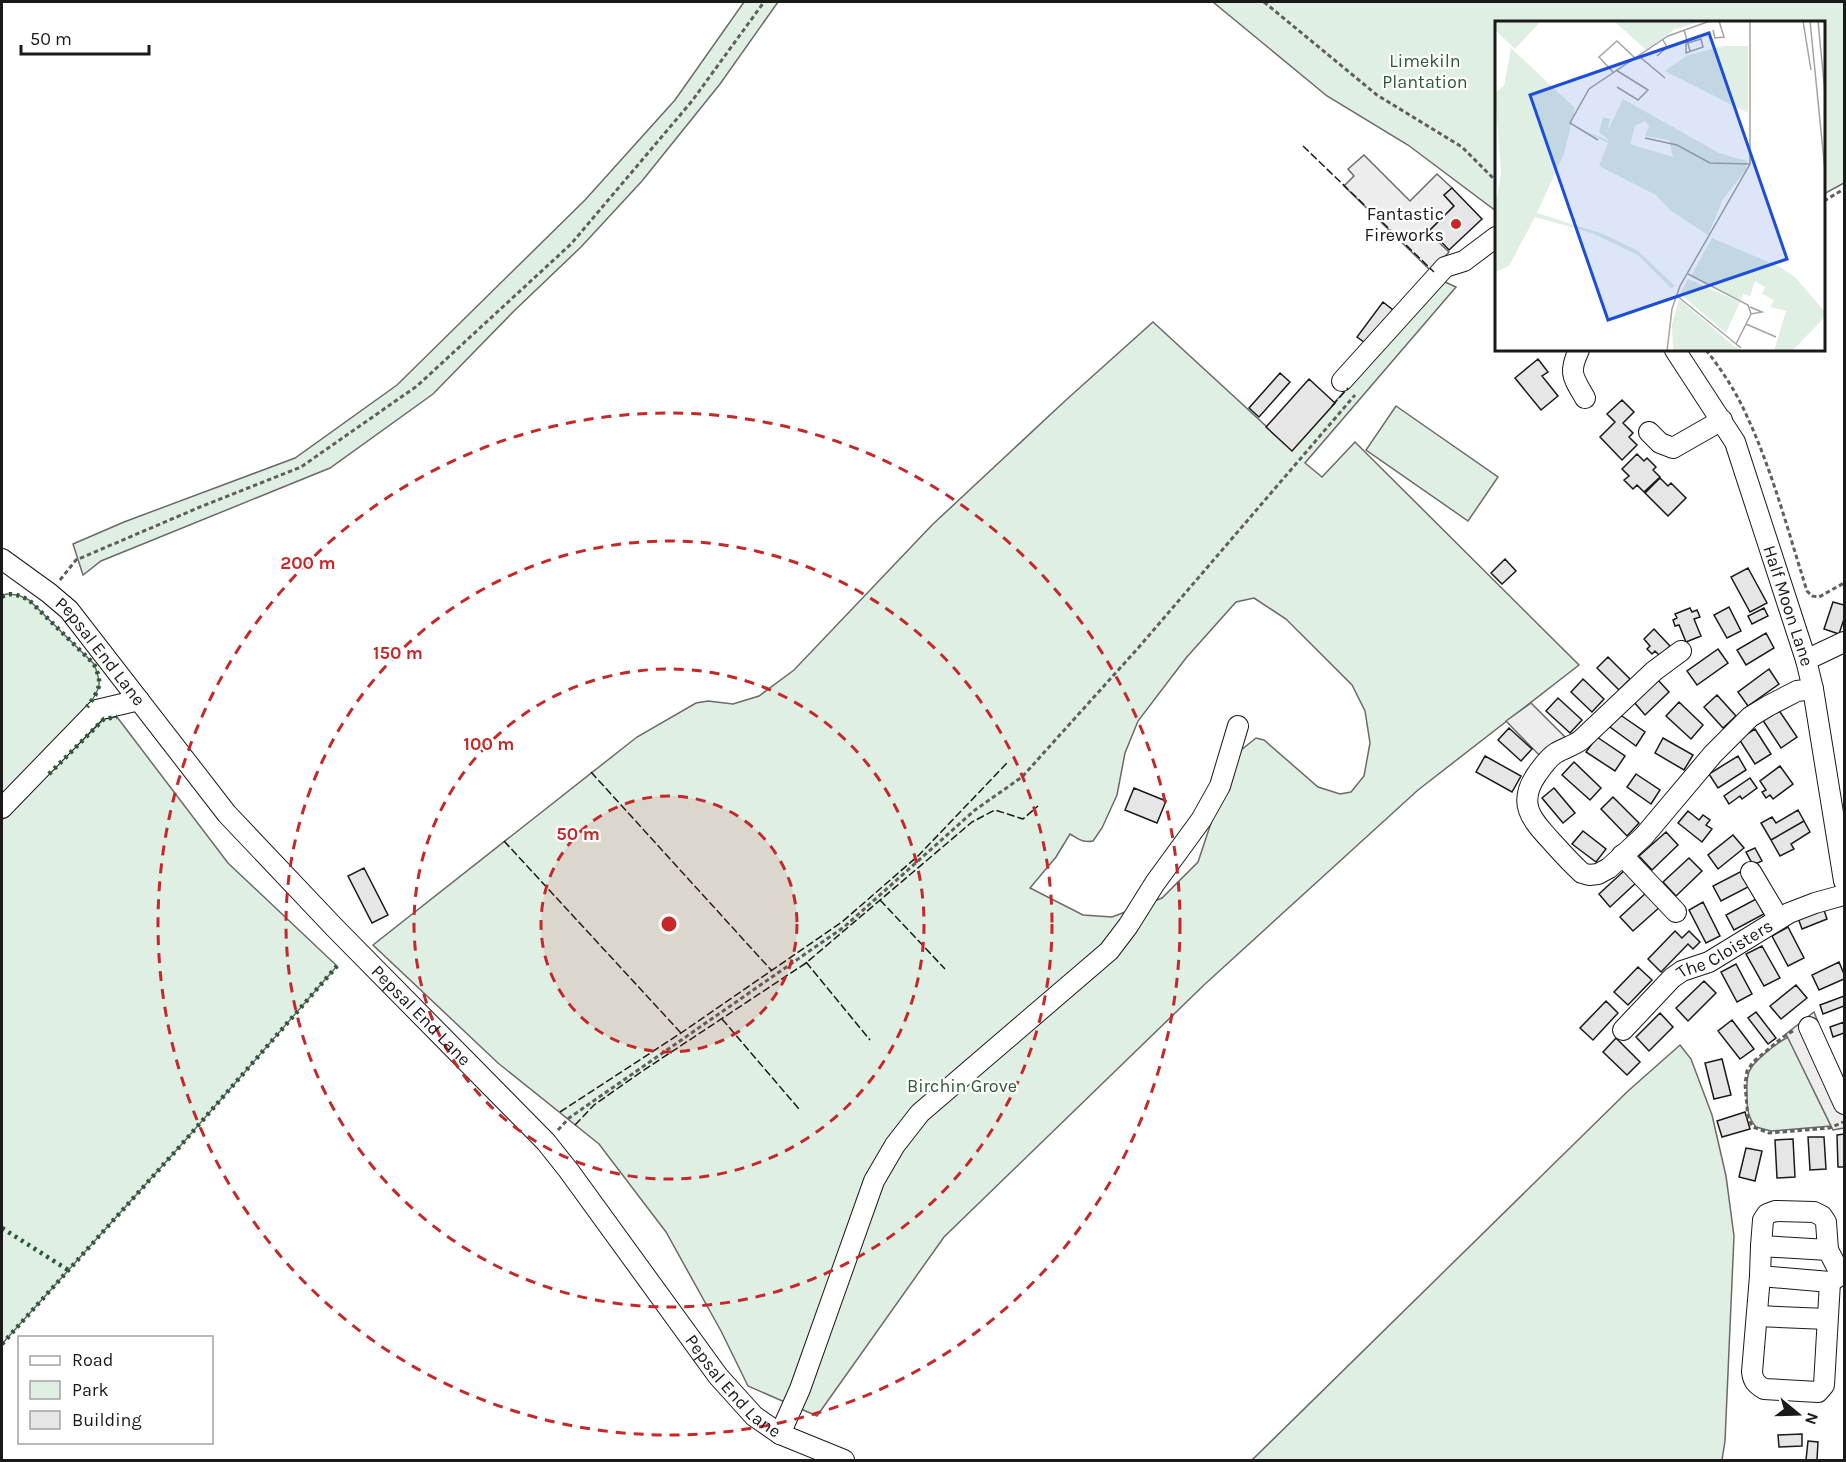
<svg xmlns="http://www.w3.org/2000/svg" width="1846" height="1462" viewBox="0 0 1846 1462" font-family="Karla,sans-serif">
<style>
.green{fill:#e0efe3;stroke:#6a6a6a;stroke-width:1.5;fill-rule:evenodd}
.parking{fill:#ededed;stroke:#6a6a6a;stroke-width:1.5}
.building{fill:#e6e6e6;stroke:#1a1a1a;stroke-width:1.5}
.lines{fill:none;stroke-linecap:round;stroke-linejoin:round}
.minor-casing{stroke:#1a1a1a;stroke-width:22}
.path{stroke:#5f5f5f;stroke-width:3;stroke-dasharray:4.5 3;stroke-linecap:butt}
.minor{stroke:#fff;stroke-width:20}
.hedge{stroke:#2b5a34;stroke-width:4.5;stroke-dasharray:3 4.5;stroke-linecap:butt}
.fence{stroke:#1a1a1a;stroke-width:1.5;stroke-dasharray:8 3;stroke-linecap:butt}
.ring{fill:none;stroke:#c62828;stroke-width:3;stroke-dasharray:10 8}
.poi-dot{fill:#c62828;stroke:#fff;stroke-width:2}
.labels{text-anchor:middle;stroke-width:4.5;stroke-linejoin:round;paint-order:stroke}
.park-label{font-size:18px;fill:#2b5a34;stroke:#fff}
.poi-label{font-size:18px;fill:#1a1a1a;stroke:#fff;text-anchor:end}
.street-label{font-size:18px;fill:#1a1a1a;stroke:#fff}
.inset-road{fill:none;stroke:#a3a3a3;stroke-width:1.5}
.view{fill:#1d4ed8;fill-opacity:0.15;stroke:#1d4ed8;stroke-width:3}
.inset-edge{fill:none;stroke:#1a1a1a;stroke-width:3}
.centre{fill:#c62828;stroke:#fff;stroke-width:3}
.ring-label{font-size:18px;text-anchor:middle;font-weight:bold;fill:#c62828;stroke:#fff;stroke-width:4.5;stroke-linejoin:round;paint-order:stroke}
</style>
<rect width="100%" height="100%" fill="#fff"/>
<path class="green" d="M744,2H778L720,84L642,181L581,247L514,311L433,394L330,468L101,561L83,575L73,544L124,522L295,458L397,385L585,200L675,100Z
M1213,2H1844V183L1824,194V22H1496V211L1408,145L1327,96Z
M1443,281L1456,287L1305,463L1322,477L1355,442L1579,665L1418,790L1204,985L944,1237L817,1416L748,1386L721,1331L666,1232L599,1144L498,1063L373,945L637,737L696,703L708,701L733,704L759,696L794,670L932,525L1066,400L1153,322L1292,450ZM1254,598L1286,619L1352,685L1365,711L1370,743L1364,776L1351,792L1340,794L1318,787L1264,740L1256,738L1235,755L1219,799L1198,862L1162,898L1112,917L1083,915L1030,888L1056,857L1070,834C1079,839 1082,843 1093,841L1102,828L1117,795L1125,753L1138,721L1186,658L1236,602Z
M1396,406L1498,477L1468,521L1366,450Z
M6,594L18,595L29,600L94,664C102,684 101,687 89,705L2,796V597Z
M117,717L228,863L337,966L182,1144L2,1344V820L104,719Z
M1788,1037L1831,1126L1771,1131L1756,1127C1748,1118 1747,1108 1747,1096C1747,1088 1746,1080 1749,1072C1753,1061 1777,1043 1788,1037Z
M1680,1045L1691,1059L1712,1115L1726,1176L1734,1236L1725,1441L1722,1460H1252L1628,1091Z"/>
<path class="parking" d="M1364,155L1410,201L1437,174L1452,188L1444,195L1454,206L1428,232L1449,252L1431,271L1344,186L1354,176L1348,169Z
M1531,703L1570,742L1544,760L1506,721Z
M1814,1012L1838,1073L1844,1084V1128L1833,1130L1786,1034Z"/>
<path class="building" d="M1452,188L1482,219L1449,250L1430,230L1454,206L1444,195Z
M1383,302L1393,310L1367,344L1357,337Z
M1538,359L1548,372L1542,376L1558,396L1541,410L1515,378Z
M1280,373L1290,382L1259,417L1249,408Z
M1309,379L1335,403L1292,451L1266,427Z
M1622,400L1634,412L1623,423L1633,433L1629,437L1637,445L1622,460L1600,437L1615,422L1607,414Z
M1637,454L1644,461L1647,458L1656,467L1653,470L1660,477L1644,492L1637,485L1633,489L1624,480L1629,476L1622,469Z
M1660,478L1668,486L1671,483L1686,498L1668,516L1645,493Z
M1505,559L1516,571L1502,584L1491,573Z
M1748,568L1767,603L1750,612L1731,577Z
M1833,602L1844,605V619L1839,634L1824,629Z
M1729,607L1741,631L1727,638L1714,615Z
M1690,608L1692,612L1697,610L1700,617L1694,619L1701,636L1686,642L1679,625L1675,626L1673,620L1677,618L1675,614Z
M1764,608L1768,616L1752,624L1748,616Z
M1654,629L1670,646L1660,656L1655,651L1652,654L1647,649L1650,646L1644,639Z
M1766,633L1774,648L1746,665L1737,650Z
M1718,649L1728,663L1697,685L1687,671Z
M1608,657L1630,679L1619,690L1597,668Z
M1769,669L1779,684L1748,706L1738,692Z
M1583,679L1604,699L1592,712L1571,692Z
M1658,680L1669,692L1645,715L1634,702Z
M1717,695L1736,716L1723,728L1704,707Z
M1558,698L1582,720L1570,733L1546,711Z
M1679,702L1703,725L1691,739L1666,716Z
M1778,709L1797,737L1781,748L1762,719Z
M1619,714L1645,732L1636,746L1610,727Z
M1509,728L1532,749L1521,761L1498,740Z
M1755,729L1771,754L1755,764L1739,739Z
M1597,737L1625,756L1615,771L1586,752Z
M1663,738L1693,755L1684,770L1655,753Z
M1485,756L1521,776L1512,792L1476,772Z
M1738,756L1746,770L1718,788L1709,774Z
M1574,762L1601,788L1590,800L1562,775Z
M1780,766L1793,784L1773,799L1770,795L1766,798L1762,792L1766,790L1760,781Z
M1636,774L1660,790L1651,804L1627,787Z
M1750,778L1757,788L1742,799L1740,796L1729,804L1724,796Z
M1134,788L1166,801L1157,823L1125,810Z
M1554,788L1575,813L1563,823L1542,798Z
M1613,797L1639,823L1627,836L1601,809Z
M1798,810L1804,821L1771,840L1761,823L1772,817L1776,823Z
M1688,811L1699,820L1703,815L1710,820L1706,825L1712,829L1702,842L1678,823Z
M1804,821L1810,832L1791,844L1794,849L1780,856L1771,840Z
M1583,831L1606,849L1596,862L1572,844Z
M1666,832L1678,845L1652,870L1639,856Z
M1733,835L1744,848L1718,869L1708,855Z
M1755,848L1762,861L1753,865L1746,852Z
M1689,858L1702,871L1676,896L1663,882Z
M364,868L388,915L372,923L348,876Z
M1626,869L1637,882L1610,907L1599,894Z
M1742,871L1750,886L1721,901L1713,886Z
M1648,891L1661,906L1633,931L1620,917Z
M1756,899L1764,914L1734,930L1726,915Z
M1703,902L1720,936L1706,943L1689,910Z
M1823,907L1827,919L1802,929L1798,918Z
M1788,927L1804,958L1788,966L1772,936Z
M1675,931L1682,938L1689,931L1700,942L1693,949L1688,944L1661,972L1648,959Z
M1762,946L1780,978L1764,986L1746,954Z
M1839,962L1844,974V979L1819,990L1812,975Z
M1736,964L1752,994L1737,1002L1721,972Z
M1638,967L1652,980L1628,1005L1614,992Z
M1704,981L1716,993L1688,1021L1676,1008Z
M1796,985L1807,998L1781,1019L1770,1006Z
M1844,996V1006L1823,1014L1820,1005Z
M1606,1001L1618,1013L1593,1040L1580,1028Z
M1756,1012L1776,1038L1768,1044L1748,1018Z
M1660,1013L1673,1027L1649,1051L1636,1037Z
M1732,1020L1754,1049L1740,1059L1718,1031Z
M1844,1022V1033L1833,1037L1830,1027Z
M1616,1038L1640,1062L1627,1075L1603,1052Z
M1722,1059L1731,1095L1714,1099L1705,1063Z
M1745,1112L1750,1129L1722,1137L1717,1121Z
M1844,1134V1167H1838L1837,1135Z
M1808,1137H1824L1826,1169L1810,1170Z
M1793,1139L1795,1177L1777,1178L1775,1140Z
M1746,1148L1762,1151L1755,1181L1739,1177Z
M1802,1434V1446L1779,1447L1778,1435Z
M1808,1441L1818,1442L1817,1460H1806Z"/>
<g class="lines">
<defs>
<g id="minor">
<path d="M1579,350C1568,373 1573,377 1585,398"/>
<path id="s1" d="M1675,350L1735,442L1806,660L1813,689L1844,881"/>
<path d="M1342,381L1445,267L1464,261L1496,237"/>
<path d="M1649,432L1660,443L1673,448L1722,420"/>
<path id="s2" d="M2,559L49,593L69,610L227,814L335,928L546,1142L569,1171L718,1376L754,1416L780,1434L844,1460"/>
<path d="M1681,651L1654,671L1581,740C1573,746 1564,748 1556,753C1549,757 1542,767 1537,774C1516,804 1532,820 1553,843C1562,853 1572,864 1582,873L1589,875L1598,874L1609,868L1644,836L1713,754L1750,717L1768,706L1797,691L1813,689"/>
<path d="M1806,660L1844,642"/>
<path d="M2,808L97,710L139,700"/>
<path d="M1622,855L1676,912"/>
<path d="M1751,872L1779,919"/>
<path d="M1809,1027L1844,1104"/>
<path id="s3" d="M1623,1030L1672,978L1682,971L1709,962L1789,913L1815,903L1844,895"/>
<path d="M1761,1246L1763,1220L1767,1214L1775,1211L1814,1212L1822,1216L1826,1222L1828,1250"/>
<path d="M1760,1276L1830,1282L1839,1276"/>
<path d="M1830,1282L1824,1385L1818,1392L1764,1389C1756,1384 1753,1381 1752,1372L1760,1276L1761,1246L1828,1250L1841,1275"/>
<path d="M1757,1316L1827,1319"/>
<path d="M780,1434L800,1389L874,1181L895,1145L920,1113L1109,951L1128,926L1155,883L1201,820L1220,786L1238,726"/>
</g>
</defs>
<use href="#minor" class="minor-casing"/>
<path class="path" d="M1264,2L1377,95L1462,147L1496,181
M1824,201L1844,189
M1706,350C1721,369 1735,390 1745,412C1772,469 1788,531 1807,591L1812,596L1819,597L1844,583
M60,580L76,560L200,507L301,467L417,386L571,244L692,101L764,2
M1793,1031L1783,1037L1753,1062L1747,1071L1745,1084L1748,1119L1753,1127L1769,1133L1830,1128L1843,1122
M558,1130L569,1118L844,927L975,810L1022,777L1139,647L1355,395"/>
<use href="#minor" class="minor"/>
<path class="hedge" d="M2,597C11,591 20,596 29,600L94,664C103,684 100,689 87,707
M49,774L104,719L117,717
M2,1228L68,1270
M2,1344L182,1144L337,966"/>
<path class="fence" d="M1303,146L1434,272
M1332,406L1348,388
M591,772L772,971
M504,841L681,1033
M880,900L945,969
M806,962L870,1040
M722,1019L799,1109
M560,1112L681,1033L842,922L919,855L1007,763
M575,1125L594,1105L641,1072L806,963L972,822L995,810L1023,819L1038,806"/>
</g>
<circle cx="669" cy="924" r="128" fill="#c62828" fill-opacity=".12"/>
<g class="ring">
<circle cx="669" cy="924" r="128"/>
<circle cx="669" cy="924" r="255"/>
<circle cx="669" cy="924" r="383"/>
<circle cx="669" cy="924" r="511"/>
</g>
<circle class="poi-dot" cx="1456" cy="224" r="6"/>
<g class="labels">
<g class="park-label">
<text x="1425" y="67">Limekiln<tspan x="1425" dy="21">Plantation</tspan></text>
<text x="962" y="1092">Birchin Grove</text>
</g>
<g class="poi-label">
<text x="1444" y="220">Fantastic<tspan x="1444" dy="21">Fireworks</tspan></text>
</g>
<g class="street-label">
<text dy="6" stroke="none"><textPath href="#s1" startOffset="282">Half Moon Lane</textPath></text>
<text dy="6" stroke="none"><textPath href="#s2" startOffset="136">Pepsal End Lane</textPath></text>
<text dy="6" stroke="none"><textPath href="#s3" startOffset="132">The Cloisters</textPath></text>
<text dy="6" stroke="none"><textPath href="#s2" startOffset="622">Pepsal End Lane</textPath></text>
<text dy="6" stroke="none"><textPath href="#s2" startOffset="1108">Pepsal End Lane</textPath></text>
</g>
</g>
<g transform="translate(1495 21)">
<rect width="330" height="330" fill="#fff"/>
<path d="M0,0H46L20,28L0,9ZM119,0H208L180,8L151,29ZM228,25H253V92L170,50L191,35ZM16,27L80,87L69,133L42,192L108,213L143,230L180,265L176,267L143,234L97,212L40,196L14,245L0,251V188L6,152L0,72L9,65ZM128,78L224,132L252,140L251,149L228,178L213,214L176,190L161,174L104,145L113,122L87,109L115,120L104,111L108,96L115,98L112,111ZM150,100L154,105L150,115L174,119L178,136L135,123L140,105ZM217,217L285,246L300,256L330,291V296L297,330H279L291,290L275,286L279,279L267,273L270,266L260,260L255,275L248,273L246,279L196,255ZM193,258L245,281L231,312L185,273ZM184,278L239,325L248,330H178L177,303Z" fill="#e0efe3" fill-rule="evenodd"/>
<path class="inset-road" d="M308,0L316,49M315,0L330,150M323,0L330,72M189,9L195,30M218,9L220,17L229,16L224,0M191,20V32L208,26L206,18L193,22M162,35L172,26L168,19M145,36L170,57M121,49L153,69L143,79L122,66M118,51L104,36L122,20L141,38M150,117L182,124L215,142L255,143M103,119L75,102L94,68L173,15L215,0M193,253L253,284L256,293L267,291L255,286M181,274L246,327M251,303L281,316M241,323L256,293M172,330L177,288L185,265L255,143V0"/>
<path class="view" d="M214,12L292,238L113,299L35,74Z"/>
<rect width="330" height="330" class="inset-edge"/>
</g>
<circle cx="669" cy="924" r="9" class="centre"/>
<g class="ring-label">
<text x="308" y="569">200 m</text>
<text x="398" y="659">150 m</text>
<text x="489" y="750">100 m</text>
<text x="578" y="840">50 m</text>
</g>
<rect width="1846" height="1462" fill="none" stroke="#1a1a1a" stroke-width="6"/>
<rect x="18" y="1336" width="195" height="108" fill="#ffffff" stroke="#a3a3a3" stroke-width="1.5"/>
<rect x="30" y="1356" width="30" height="9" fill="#ffffff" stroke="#a3a3a3" stroke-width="1.5"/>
<text x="72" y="1366" font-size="18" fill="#1a1a1a">Road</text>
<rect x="30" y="1381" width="30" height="18" fill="#e0efe3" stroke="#a3a3a3" stroke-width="1.5"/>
<text x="72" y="1396" font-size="18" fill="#1a1a1a">Park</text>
<rect x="30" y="1411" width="30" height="18" fill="#e6e6e6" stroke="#a3a3a3" stroke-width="1.5"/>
<text x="72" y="1426" font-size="18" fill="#1a1a1a">Building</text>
<g transform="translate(1798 1414) rotate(109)" stroke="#ffffff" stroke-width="4.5" paint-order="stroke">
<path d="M0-4.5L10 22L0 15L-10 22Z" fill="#1a1a1a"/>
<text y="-9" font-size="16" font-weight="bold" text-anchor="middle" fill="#1a1a1a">N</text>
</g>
<path d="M21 45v9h128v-9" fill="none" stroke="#1a1a1a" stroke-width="3"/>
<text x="30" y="45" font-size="18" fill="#1a1a1a" stroke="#ffffff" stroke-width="4.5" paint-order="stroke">50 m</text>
</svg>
